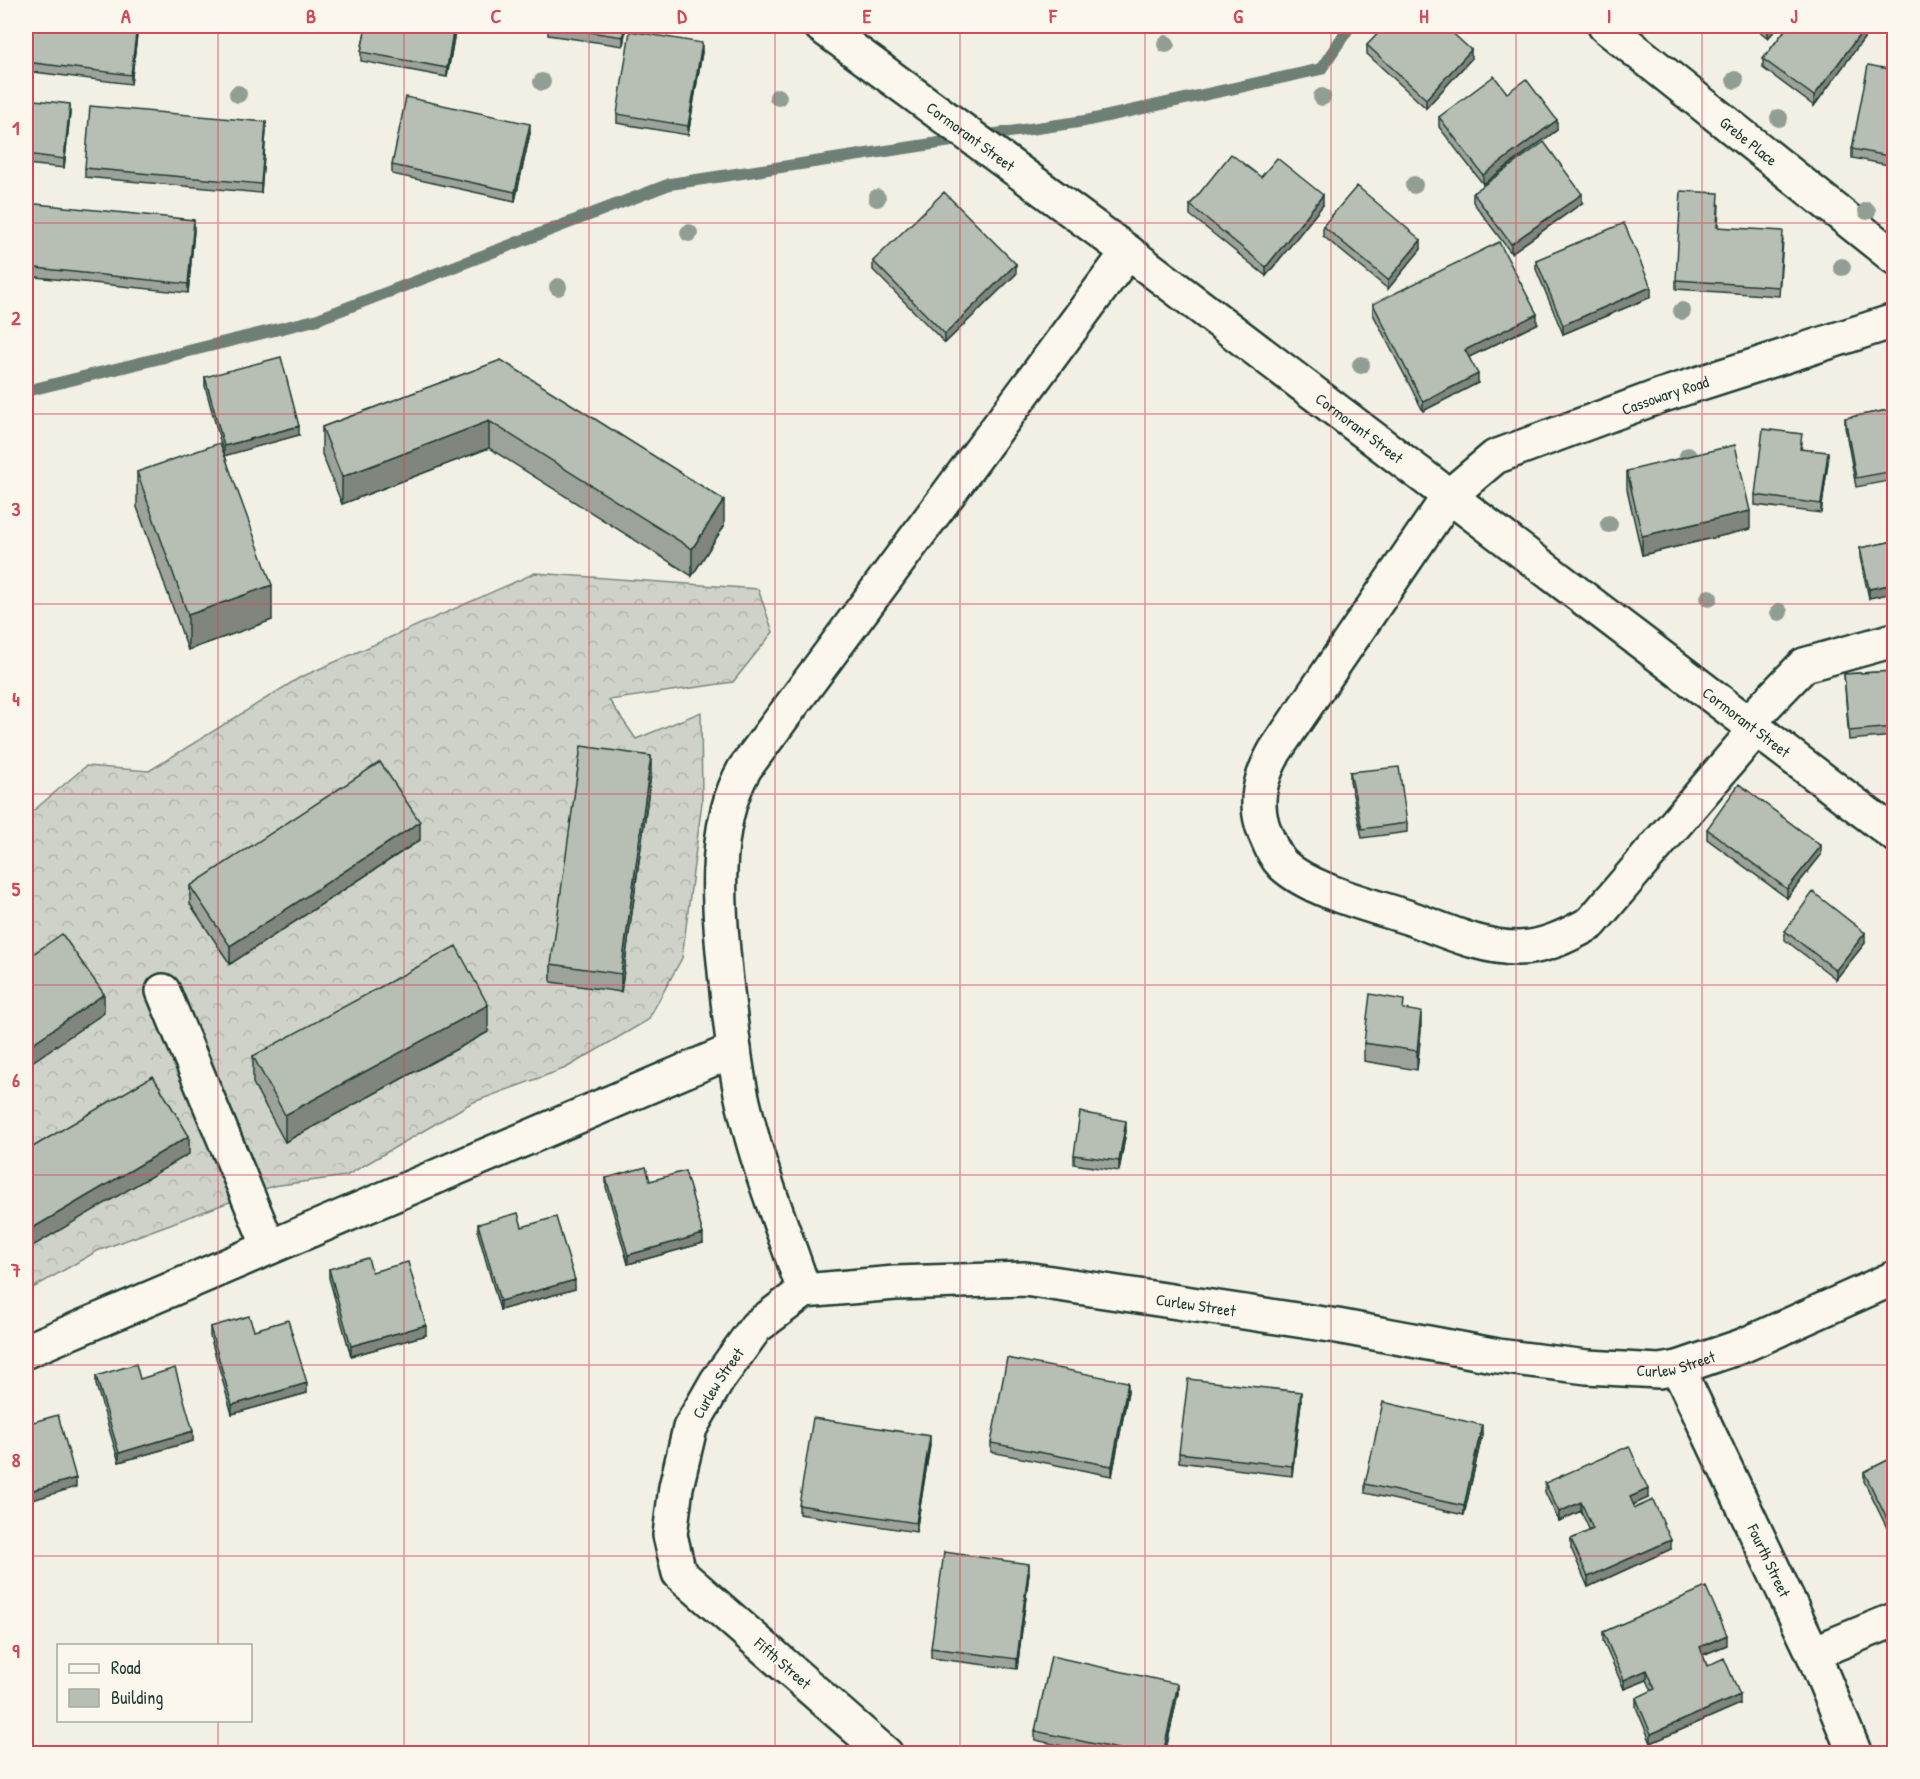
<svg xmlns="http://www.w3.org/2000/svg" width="1920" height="1779" viewBox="0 0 1920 1779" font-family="'Patrick Hand',sans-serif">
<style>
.forest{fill:url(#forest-crowns);stroke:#77887e;stroke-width:1.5}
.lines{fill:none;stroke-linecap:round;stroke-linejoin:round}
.stream{stroke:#6e7f75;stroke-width:12}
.minor-casing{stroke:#1f3d34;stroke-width:38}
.minor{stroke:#fbf7ec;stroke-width:33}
.tree{fill:#919e94}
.wall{fill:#9da39a;stroke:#1f3d34;stroke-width:1.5}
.shaded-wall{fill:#80857d;stroke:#1f3d34;stroke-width:1.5}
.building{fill:#b7beb3;stroke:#1f3d34;stroke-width:1.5}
.grid{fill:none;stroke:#d1495b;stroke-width:1.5;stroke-opacity:0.55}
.labels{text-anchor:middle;stroke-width:4.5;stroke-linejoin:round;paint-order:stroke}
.street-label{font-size:16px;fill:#1f3d34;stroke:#fbf7ec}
.neatline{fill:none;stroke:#d1495b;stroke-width:2}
.grid-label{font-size:20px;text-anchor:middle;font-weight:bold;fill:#d1495b}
</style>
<defs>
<pattern id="forest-crowns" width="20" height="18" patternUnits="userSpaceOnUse" patternTransform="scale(1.5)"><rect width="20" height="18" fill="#cfd2c8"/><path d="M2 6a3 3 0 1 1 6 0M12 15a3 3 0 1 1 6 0" fill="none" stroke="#b1b5ac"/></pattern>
</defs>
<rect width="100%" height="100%" fill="#f2f0e5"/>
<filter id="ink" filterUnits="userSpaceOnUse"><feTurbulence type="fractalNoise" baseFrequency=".0167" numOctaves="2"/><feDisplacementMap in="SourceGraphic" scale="12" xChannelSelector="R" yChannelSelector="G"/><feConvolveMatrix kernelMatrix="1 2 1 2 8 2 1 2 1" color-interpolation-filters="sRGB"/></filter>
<g filter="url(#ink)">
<path class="forest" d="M535,573L758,589L773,632L733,682L609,700L636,739L701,712L702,802L682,958L648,1020L566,1068L471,1103L346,1176L273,1186L97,1251L26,1292V817L86,766L149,771L299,678Z"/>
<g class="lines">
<path class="stream" d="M982,136L1085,121L1321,69L1350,26
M26,391L315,320L670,184L965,139"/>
<defs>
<g id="minor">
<path id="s1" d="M821,26L1128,252L1894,834"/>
<path id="s2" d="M1605,26L1894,257"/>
<path d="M1749,722L1804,665L1894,640"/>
<path id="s3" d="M1757,728L1591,923C1569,935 1544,948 1518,948C1482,948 1446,931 1413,919C1375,906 1312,892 1283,865C1274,856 1270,844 1265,833C1253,803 1260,778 1275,751L1449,496L1495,457L1660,396L1894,321"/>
<path d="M163,991L269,1247"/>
<path d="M804,1291C785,1233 760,1174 746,1114C736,1077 733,1039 728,1001C721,931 707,832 745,768L1128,252"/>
<path d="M26,1351L734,1050"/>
<path id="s4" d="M1678,1368L1813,1653L1855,1754"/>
<path d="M1813,1653L1894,1620"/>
<path id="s5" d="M886,1754L679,1573L670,1535L676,1487L690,1428L717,1381L756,1327L804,1291L895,1283L1025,1279L1337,1326L1498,1356L1587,1367L1659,1371L1678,1368L1742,1346L1894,1278"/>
</g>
</defs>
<use href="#minor" class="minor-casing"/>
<use href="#minor" class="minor"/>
</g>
<g class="tree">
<circle cx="1166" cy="44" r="9"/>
<circle cx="1735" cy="80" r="9"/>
<circle cx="542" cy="82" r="9"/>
<circle cx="238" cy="94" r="9"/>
<circle cx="778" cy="97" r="9"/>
<circle cx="1322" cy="97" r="9"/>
<circle cx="1779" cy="118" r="9"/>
<circle cx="1414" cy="185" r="9"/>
<circle cx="877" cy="198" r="9"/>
<circle cx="1867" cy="211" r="9"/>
<circle cx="689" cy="233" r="9"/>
<circle cx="1842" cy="267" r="9"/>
<circle cx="558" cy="287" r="9"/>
<circle cx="1682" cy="311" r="9"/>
<circle cx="1361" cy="365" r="9"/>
<circle cx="1688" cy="456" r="9"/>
<circle cx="1609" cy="524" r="9"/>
<circle cx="1709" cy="598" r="9"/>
<circle cx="1779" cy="612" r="9"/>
</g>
<path class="wall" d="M26,26H138L131,84L26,71Z
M366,26H456L447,77L361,61V52Z
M548,26H626L623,46L548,35Z
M1753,26H1779L1768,38Z
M1788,26H1873L1814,106L1763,68V59Z
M1428,29L1471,59L1426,108L1367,54V45Z
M702,52L688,135L617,123V114Z
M1894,70V166L1852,158V149Z
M1507,93L1557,130L1483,184L1439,127V117Z
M26,99L70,113L64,168L26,164Z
M266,131L261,193L85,177V168Z
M530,133L515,201L392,174V165Z
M1261,177L1323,205L1266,276L1190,215V205Z
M1473,193L1582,203L1511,253L1473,202Z
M26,203L194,230L188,293L26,276Z
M1719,203L1718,227L1783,240L1779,296L1676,289V280Z
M1323,226L1421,249L1388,289L1323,236Z
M1536,260L1651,297L1563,334L1536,269Z
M873,261L1016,274L945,343L873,270Z
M1373,304L1537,324L1469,357L1478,383L1423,411L1373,314Z
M501,360L724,526L692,576L489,448L342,504L322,454V427Z
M205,377L299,435L225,455L272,620L188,650L137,507V472L222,448L205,386Z
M1894,409V480L1856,487L1845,427V418Z
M1802,443L1801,449L1828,462L1821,513L1755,505V495Z
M1627,471L1750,529L1642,555L1627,489Z
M1894,541L1869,598L1860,557V548Z
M1894,671V736L1849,740L1844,674Z
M1350,772L1407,823V832L1362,838L1350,781Z
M651,774L621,992L551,982V964Z
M1707,829L1821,855L1787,898L1707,839Z
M420,840L230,964L190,904V886Z
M1785,931L1865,943L1836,979L1785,940Z
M1421,1030L1417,1070L1364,1061V1043Z
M488,1032L285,1142L253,1083V1056Z
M1126,1131L1119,1171L1074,1164V1155Z
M606,1178L650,1181L703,1243L628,1264L606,1187Z
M478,1224L522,1227L575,1289L500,1310L478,1233Z
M329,1269L372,1272L426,1335L351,1356L329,1278Z
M210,1327L254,1330L307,1393L232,1414L210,1336Z
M96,1376L140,1379L193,1441L119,1462L96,1385Z
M1128,1391L1112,1476L991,1452V1443Z
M1301,1402L1292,1476L1179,1462V1453Z
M1482,1435L1464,1515L1365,1493V1484Z
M930,1445L916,1532L799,1514V1505Z
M1894,1457L1889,1532L1864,1481V1472Z
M1545,1483L1648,1498L1633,1505L1635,1508L1671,1549L1588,1587L1571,1548V1539L1590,1531L1581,1511L1559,1521L1545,1492Z
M1029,1573L1017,1669L931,1658V1648Z
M1603,1632L1727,1645L1703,1655L1707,1666L1740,1704L1651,1743L1636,1707V1698L1652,1691L1647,1680L1624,1689L1603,1641Z
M1178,1693L1165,1754H1098L1035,1740V1731Z"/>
<path class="shaded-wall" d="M137,26H138L131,84V75Z
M454,26H456L447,77V68Z
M624,26H626L623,46V37Z
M1771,26H1779L1768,38V29Z
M1866,26H1873L1814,106V96Z
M702,43V52L688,135V126Z
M1471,50V59L1426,108V99Z
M70,104V113L64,168V159Z
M1557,120V130L1483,184V175Z
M266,122V131L261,193V184Z
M530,124V133L515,201V192Z
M1582,194V203L1511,253V244Z
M1323,195V205L1266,276V267Z
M194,220V230L188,293V284Z
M1421,240V249L1388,289V280Z
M1016,264V274L945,343V334Z
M1651,287V297L1563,334V325Z
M1537,314V324L1465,359V350Z
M1478,374V383L1423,411V402Z
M489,421V448L342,504V477Z
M299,426V435L224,456V446Z
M1828,452V462L1821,513V504Z
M724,500V526L692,576V549Z
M1750,511V529L1642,555V536Z
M1894,584V593L1869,598V589Z
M272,585V620L188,650V615Z
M651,756V774L621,992V974Z
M420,822V840L230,964V946Z
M1821,846V855L1787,898V889Z
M1865,933V943L1836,979V970Z
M104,994V1013L26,1066V1048Z
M488,1005V1032L285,1142V1115Z
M1421,1012V1030L1417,1070V1051Z
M1126,1121V1131L1119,1171V1161Z
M189,1136V1154L26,1250V1232Z
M703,1234V1243L628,1264V1255Z
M575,1280V1289L500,1310V1301Z
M426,1325V1335L351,1356V1346Z
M1128,1382V1391L1112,1476V1466Z
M307,1383V1393L232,1414V1405Z
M1301,1392V1402L1292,1476V1466Z
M1482,1425V1435L1464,1515V1506Z
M193,1431V1441L119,1462V1453Z
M930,1436V1445L916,1532V1523Z
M76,1478V1487L26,1502V1492Z
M1648,1489V1498L1630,1506V1497Z
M1581,1502V1511L1559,1521V1512Z
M1894,1520V1529L1889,1532V1523Z
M1671,1540V1549L1588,1587V1577Z
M1029,1564V1573L1017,1669V1659Z
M1727,1635V1645L1700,1656V1647Z
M1647,1670V1680L1624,1689V1680Z
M1178,1684V1693L1165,1754H1163Z
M1740,1695V1704L1651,1743V1734Z"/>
<path class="building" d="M26,26H137L131,75L26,62Z
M366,26H454L447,68L361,52Z
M548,26H624L623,37Z
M1385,26H1424L1428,29L1431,26H1445L1471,50L1426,99L1367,45Z
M1788,26H1866L1814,96L1763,59Z
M630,31L702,43L688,126L617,114Z
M1868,65L1894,70V157L1852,149Z
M1494,76L1507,93L1526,79L1557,120L1483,175L1439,117Z
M406,97L530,124L515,192L392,165Z
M26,99L70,104L64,159L26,154Z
M90,106L266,122L261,184L85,168Z
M1544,142L1582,194L1511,244L1473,193Z
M1231,154L1261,177L1277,158L1323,195L1266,267L1190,205Z
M1357,186L1421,240L1388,280L1323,226Z
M1681,191L1719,193L1717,227L1783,231L1779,287L1676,280Z
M944,192L1016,264L945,334L873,261Z
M26,203L194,220L188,284L26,267Z
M1624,223L1651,287L1563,325L1536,260Z
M1499,242L1537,314L1465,350L1478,374L1423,402L1373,304Z
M281,357L299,426L224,446L205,377Z
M501,360L724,500L692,549L489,421L342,477L322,427Z
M1894,409V471L1856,478L1845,418Z
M1763,429L1802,434L1800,449L1828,452L1821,504L1755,495Z
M220,443L272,585L188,615L137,472Z
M1735,445L1750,511L1642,536L1627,471Z
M1894,541V584L1869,589L1860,548Z
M1894,671V727L1849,731L1844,674Z
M581,746L651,756L621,974L551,964Z
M380,762L420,822L230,946L190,886Z
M1399,767L1407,823L1362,829L1350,772Z
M1739,784L1821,846L1787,889L1707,829Z
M1813,892L1865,933L1836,970L1785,931Z
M62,934L104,994L26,1048V959Z
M456,946L488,1005L285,1115L253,1056Z
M1370,994L1404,1000L1403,1009L1421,1012L1417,1051L1364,1043Z
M153,1076L189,1136L26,1232V1151Z
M1080,1112L1126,1121L1119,1161L1074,1155Z
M646,1167L650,1181L685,1171L703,1234L628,1255L606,1178Z
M518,1213L522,1227L556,1217L575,1280L500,1301L478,1224Z
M368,1258L372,1272L408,1262L426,1325L351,1346L329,1269Z
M249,1316L254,1330L288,1320L307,1383L232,1405L210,1327Z
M1007,1358L1128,1382L1112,1466L991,1443Z
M136,1364L140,1379L175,1368L193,1431L119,1453L96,1376Z
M1188,1379L1301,1392L1292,1466L1179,1453Z
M1383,1402L1482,1425L1464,1506L1365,1484Z
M58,1415L76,1478L26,1492V1424Z
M813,1418L930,1436L916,1523L799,1505Z
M1629,1446L1648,1489L1630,1497L1635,1508L1653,1500L1671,1540L1588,1577L1571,1539L1593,1529L1581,1502L1559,1512L1545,1483Z
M1894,1457V1520L1889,1523L1864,1472Z
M944,1552L1029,1564L1017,1659L931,1648Z
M1706,1587L1727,1635L1700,1647L1707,1666L1724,1658L1740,1695L1651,1734L1636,1698L1655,1689L1647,1670L1624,1680L1603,1632Z
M1051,1656L1178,1684L1163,1754H1141L1035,1731Z"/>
</g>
<path class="grid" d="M218,26V1646M404,26V1754M589,26V1754M775,26V1754M960,26V1754M1145,26V1754M1331,26V1754M1516,26V1754M1702,26V1754M26,223H1894M26,414H1894M26,604H1894M26,794H1894M26,985H1894M26,1175H1894M26,1365H1894M26,1556H1894M218,1720V1754"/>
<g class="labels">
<g class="street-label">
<text dy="6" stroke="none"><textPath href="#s1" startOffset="186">Cormorant Street</textPath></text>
<text dy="6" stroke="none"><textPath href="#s2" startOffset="184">Grebe Place</textPath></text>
<text dy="6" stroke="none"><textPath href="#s3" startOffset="1258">Cassowary Road</textPath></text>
<text dy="6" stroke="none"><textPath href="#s1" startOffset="672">Cormorant Street</textPath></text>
<text dy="6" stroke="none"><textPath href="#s1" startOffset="1158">Cormorant Street</textPath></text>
<text dy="6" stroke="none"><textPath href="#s5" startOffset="998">Curlew Street</textPath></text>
<text dy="6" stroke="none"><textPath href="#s5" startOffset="1484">Curlew Street</textPath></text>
<text dy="6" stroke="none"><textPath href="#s5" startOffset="476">Curlew Street</textPath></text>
<text dy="6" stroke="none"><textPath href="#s4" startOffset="213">Fourth Street</textPath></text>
<text transform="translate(783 1663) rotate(41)" y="6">Fifth Street</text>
</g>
</g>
<rect width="1920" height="1779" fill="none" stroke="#fbf7ec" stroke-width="66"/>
<rect x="57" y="1644" width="195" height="78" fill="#fbf7ec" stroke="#a3ada2" stroke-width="1.5"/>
<rect x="69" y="1664" width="30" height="9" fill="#fbf7ec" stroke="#a3ada2" stroke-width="1.5"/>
<text x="111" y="1674" font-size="18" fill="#1f3d34">Road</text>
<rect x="69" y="1689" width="30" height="18" fill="#b7beb3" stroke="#a3ada2" stroke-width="1.5"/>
<text x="111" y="1704" font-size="18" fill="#1f3d34">Building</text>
<rect x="33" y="33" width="1854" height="1713" class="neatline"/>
<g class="grid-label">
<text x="126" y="23">A</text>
<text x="311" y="23">B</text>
<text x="496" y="23">C</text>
<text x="682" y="23">D</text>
<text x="867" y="23">E</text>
<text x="1053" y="23">F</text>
<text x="1238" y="23">G</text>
<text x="1424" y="23">H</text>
<text x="1609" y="23">I</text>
<text x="1794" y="23">J</text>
<text x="16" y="135">1</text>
<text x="16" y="325">2</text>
<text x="16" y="516">3</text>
<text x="16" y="706">4</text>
<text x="16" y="896">5</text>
<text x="16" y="1087">6</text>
<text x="16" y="1277">7</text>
<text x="16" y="1467">8</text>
<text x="16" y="1658">9</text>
</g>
</svg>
